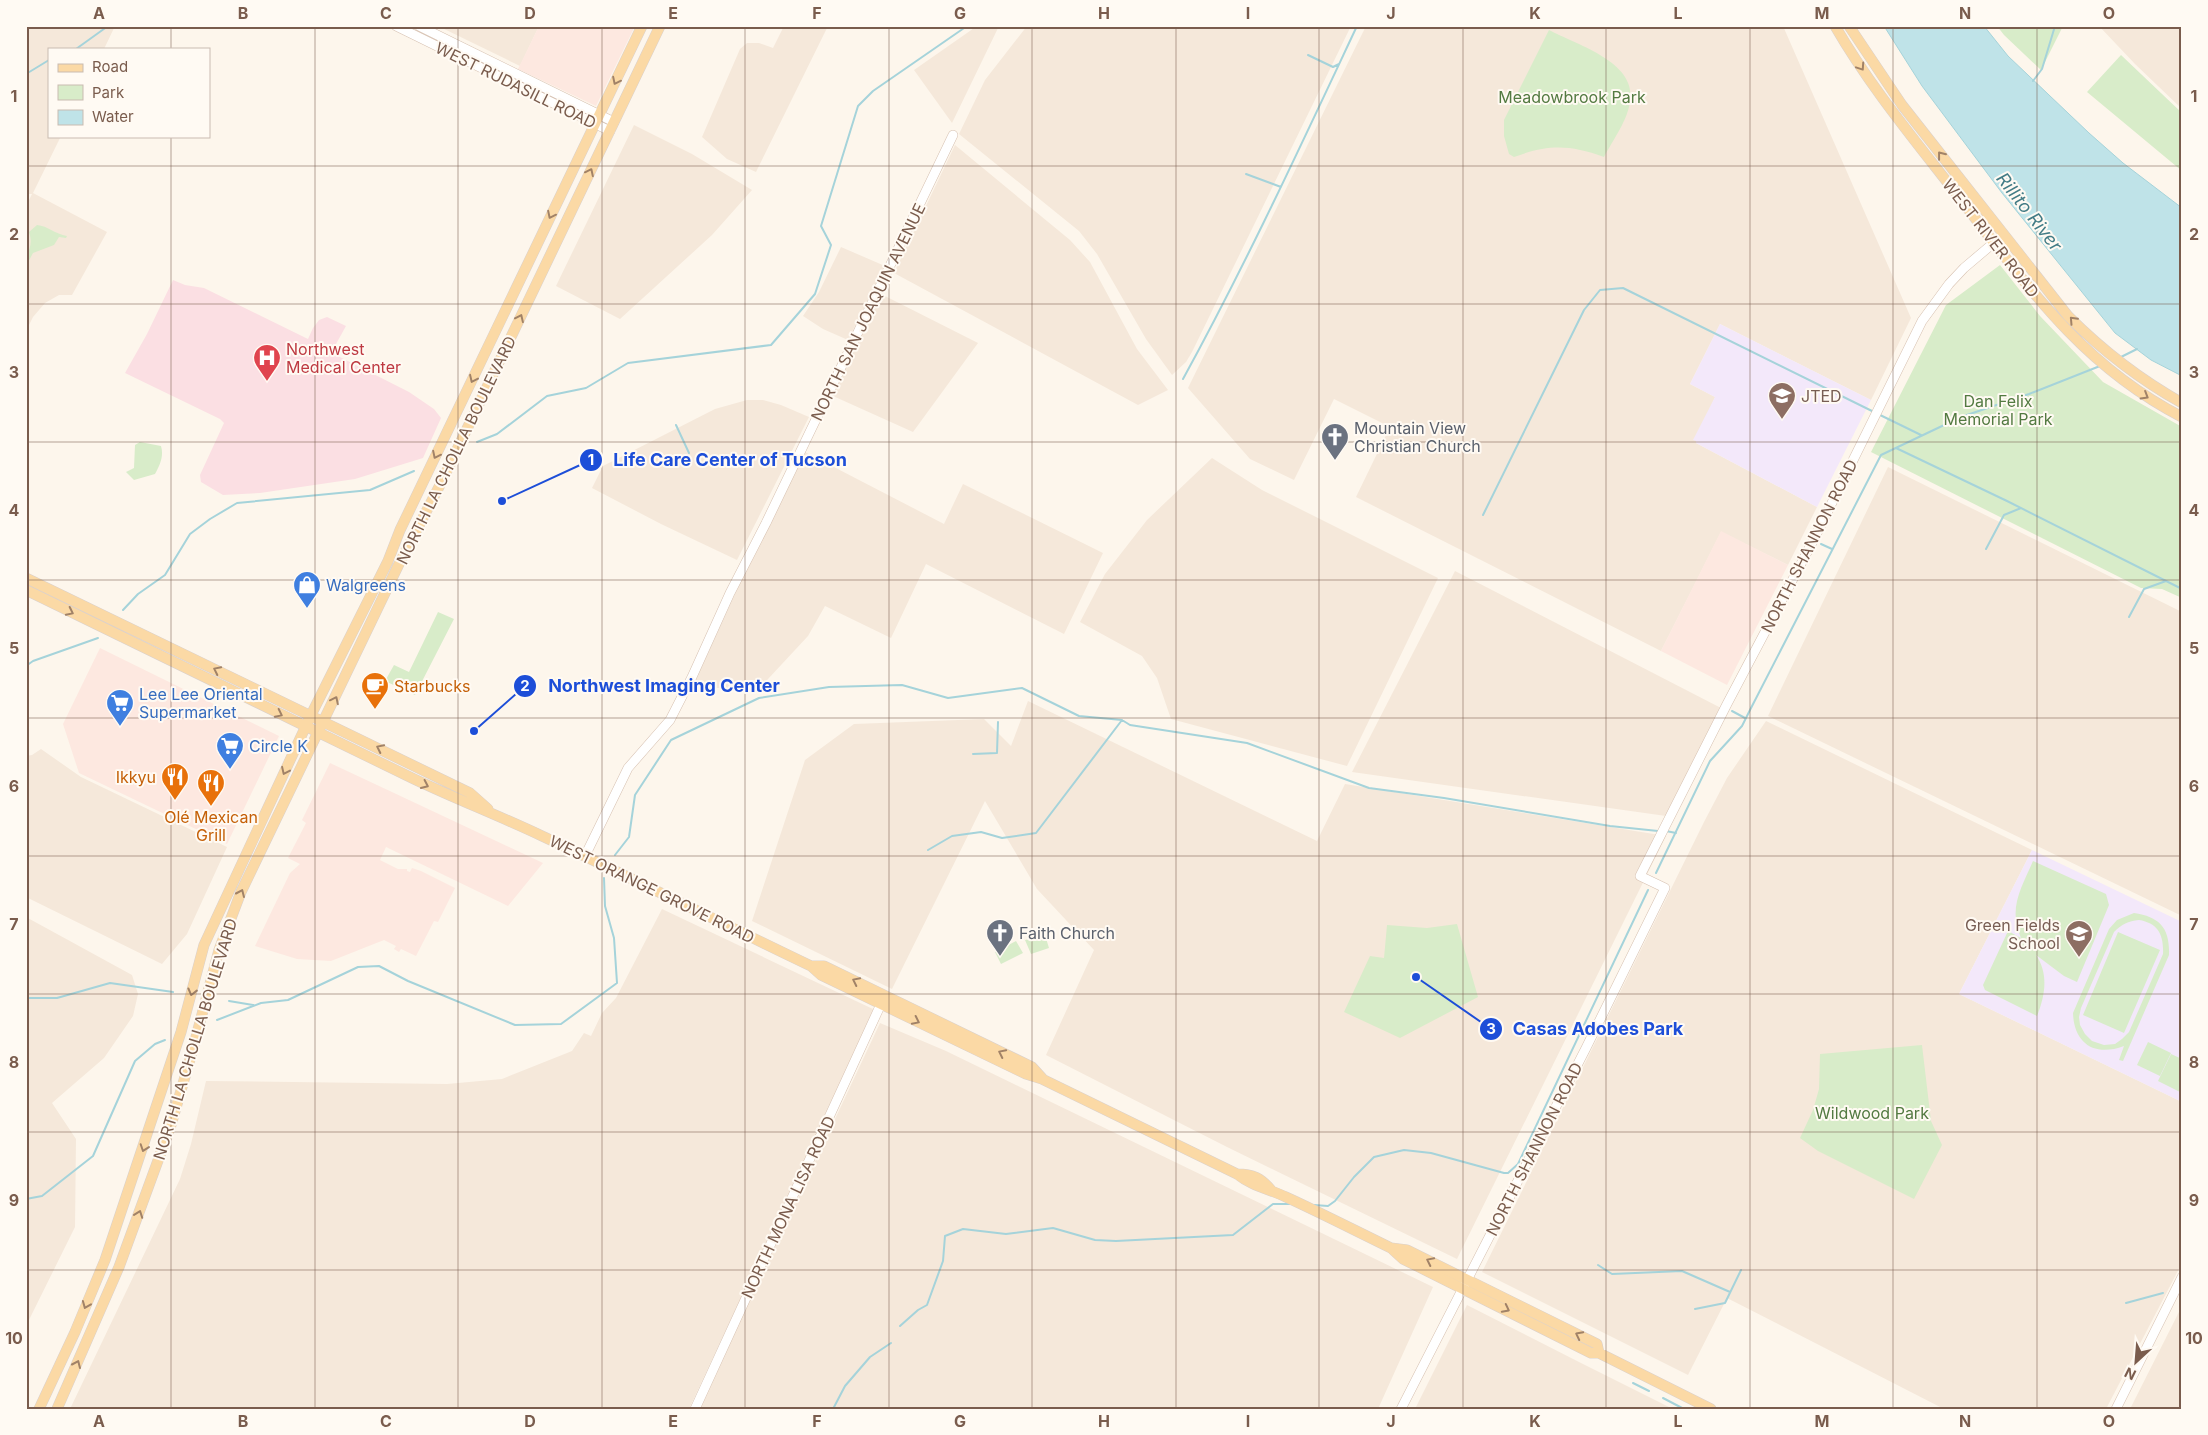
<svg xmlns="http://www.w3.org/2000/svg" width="2208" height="1435" viewBox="0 0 2208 1435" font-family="Inter,sans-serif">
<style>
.residential{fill:#f5e8da}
.commercial{fill:#fde8e0}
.education{fill:#f3e8fa}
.medical{fill:#fbdfe3}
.green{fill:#d8ecc9;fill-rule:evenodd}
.water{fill:#bfe3e8;stroke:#a5d3da}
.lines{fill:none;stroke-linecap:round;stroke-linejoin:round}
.stream{stroke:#a5d3da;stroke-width:2}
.secondary-casing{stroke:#d6c0b0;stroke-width:10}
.primary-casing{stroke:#dad1cd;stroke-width:11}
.secondary{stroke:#fff;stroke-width:9}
.primary{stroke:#fbd9a5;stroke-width:10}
.oneway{stroke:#a18267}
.grid{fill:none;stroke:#7a5c4d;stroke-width:1;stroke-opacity:0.55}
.labels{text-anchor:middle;stroke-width:4;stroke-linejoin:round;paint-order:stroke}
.street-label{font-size:16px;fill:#7a5c4d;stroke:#fffaf3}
.park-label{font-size:16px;fill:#537a41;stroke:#fffaf3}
.health-label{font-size:16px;fill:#be3a42;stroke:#fffaf3;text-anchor:start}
.education-label{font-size:16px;fill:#785e54;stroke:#fffaf3;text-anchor:start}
.worship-label{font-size:16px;fill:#5b616d;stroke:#fffaf3;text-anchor:start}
.shop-label{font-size:16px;fill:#366cbe;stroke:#fffaf3;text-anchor:start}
.food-label{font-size:16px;fill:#c56008;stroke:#fffaf3;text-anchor:start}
.water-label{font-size:18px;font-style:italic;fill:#437c86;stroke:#fffaf3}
.leader{fill:none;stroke:#1d4ed8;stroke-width:2}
.callout-dot{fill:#1d4ed8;stroke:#fffaf3;stroke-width:2}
.mark-label{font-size:15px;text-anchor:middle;font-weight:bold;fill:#fff}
.callout-label{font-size:18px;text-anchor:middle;font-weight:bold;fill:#1d4ed8;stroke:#fffaf3;stroke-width:4;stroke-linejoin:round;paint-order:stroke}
.neatline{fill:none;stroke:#7a5c4d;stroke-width:2}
.grid-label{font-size:16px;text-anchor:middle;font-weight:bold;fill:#7a5c4d}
</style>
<rect width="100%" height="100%" fill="#fdf6ec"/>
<path class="residential" d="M26,26H115L104,49H49V136H61L33,193L107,232L72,295H59L45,303L33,317L26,331V206L32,194H26Z
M438,26H539L520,66Z
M784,26H828L756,172L727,159L702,137L740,49L747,43H759L773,48Z
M977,26H999L952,123L914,70Z
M1027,26H1351L1192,352L1186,362L1172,375L1146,339L1097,254L1079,231L959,134L985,80Z
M1366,26H1783L1911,318L1871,400L1720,324L1690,384L1715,397L1696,443L1817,507L1788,565L1721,532L1661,651L1356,497L1390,427L1334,399L1294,480L1250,459L1188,388Z
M2099,26H2182V109L2135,64Z
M634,125L692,154L752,190L712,235L620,319L556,286Z
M955,145L1070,240L1090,262L1137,349L1168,390L1138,405L894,273Z
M841,247L885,266L848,340L823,329L803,316L819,292Z
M881,294L978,343L913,432L833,396Z
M747,400H763L781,405L809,417L737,560L661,524L592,488L603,466L715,409Z
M805,452L944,524L963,484L1103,553L1064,634L926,564L891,638L825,606L808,636L757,691L693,686L747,568Z
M1212,458L1262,490L1438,578L1347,766L1171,719L1157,678L1142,656L1080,622L1105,574L1147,520Z
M1888,467L2182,612V916L1768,716Z
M1455,571L1721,708L1666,816L1352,772Z
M1028,701L1317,841L1345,784L1666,836L1457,1259L1227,1147L1046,1055L1094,950L1037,889L985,801L892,989L752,921L805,760L854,724L984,719L1011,746Z
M1766,721L2032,850L1959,994L2182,1102V1263L2106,1409H1944L1727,1298L1688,1375L1482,1272L1704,822L1727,778Z
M41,749L81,777L227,847L187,934L162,964L26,897V756L32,755Z
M662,909L875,1010L689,1409H70L180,1179L191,1144L206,1081L447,1084L502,1079L572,1051L584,1033L591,1036L602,1013L616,998Z
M26,917L132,975L138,994L133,1016L104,1058L52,1103L76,1139L75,1227L26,1326Z
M880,1023L946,1051L1433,1287L1378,1409H699Z
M1467,1305L1579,1362L1673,1409H1415Z
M2182,1306V1409H2130Z"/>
<path class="commercial" d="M539,26H635L596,106L518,69Z
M1721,531L1788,565L1727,685L1661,651Z
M100,648L279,736L227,844L79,773L63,724Z
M330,763L409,800L543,863L508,906L386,847L380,860L398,869H407V871L410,872L412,868L421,871L455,888L438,922L434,921L416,956L401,949L399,952L394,949L396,946L384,940L331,961L297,959L255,946L290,873L300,864L288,858L306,823L302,820Z"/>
<path class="education" d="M1720,324L1871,400L1817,507L1696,443V441L1693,440L1715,397L1690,384Z
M2032,850L2182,922V1102L1959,994Z"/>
<path class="medical" d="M173,280L185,285L204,288L308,339L313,328L319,320L327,317L346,326L336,344V355L409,392L434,409L441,418L423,458L355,479L260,493L223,495L201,482L200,475L224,423L220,419L125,373L147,334Z"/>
<path class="green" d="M1997,26H2063L2041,70L2004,35Z
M1549,30C1577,45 1637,62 1630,101C1628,120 1613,140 1604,157C1570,145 1549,144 1514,157L1509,154L1504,136V120Z
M2121,55L2182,113V171L2087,92Z
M37,225C48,226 55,234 67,236L66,238L59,237L54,245L33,253L26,266C26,251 34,247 29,232Z
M2000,265L2040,316L2103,382L2182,427V598L2162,589L2141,588L1871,452L1946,305Z
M140,442L161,446C164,456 160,465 155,474L134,480L126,472L134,468L135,445Z
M438,612L454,619L415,695L385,681L394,665L409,672Z
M2033,861L2106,894L2109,905L2077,982L2064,976L2036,955C2049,974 2045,996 2037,1016L1985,990L1983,985L2008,931L2021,938C2008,908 2021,889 2033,861Z
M2134,913C2160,917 2170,928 2169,955L2123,1061L2119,1060L2124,1046C2095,1057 2074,1044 2073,1013L2109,929L2117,920ZM2139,920C2158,923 2164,935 2163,954L2129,1032L2122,1039L2115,1044L2104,1045L2092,1041L2085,1034L2080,1025L2079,1017L2081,1008L2114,932C2122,924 2128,921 2139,920Z
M1457,924L1478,997L1400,1038L1344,1012L1370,956L1384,958L1387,925L1427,928Z
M2118,932L2160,950L2124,1033L2083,1015Z
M1045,935L1049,948L1031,954L1025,940Z
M1016,941L1023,953L1001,964L995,952Z
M2148,1042L2171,1053L2160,1076L2137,1065Z
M1922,1045L1931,1121L1942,1145L1914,1199L1818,1151L1800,1138L1813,1110L1819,1089L1820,1054Z
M2171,1054L2182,1059V1093L2158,1081Z"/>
<path class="water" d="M1884,26H1984L2008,56L2089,133L2123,163L2182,208V376L2151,360L2115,333L2002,193L1922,86Z"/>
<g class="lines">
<path class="stream" d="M76,49L108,26
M1308,55L1333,67L1339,64
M26,74L49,60
M2033,81L2042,69L2055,26
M1246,174L1281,187
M2121,357L2137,349
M1183,379C1246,264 1301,145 1357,26
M1878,414L1921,435
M676,425L689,453
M477,442L497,434L547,396L586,388L628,363L771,345L815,294L831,245L821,226L858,106L873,91L967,26
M1896,448L2007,501L2182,589
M1483,515L1584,310L1600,290L1623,288L1874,412
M1821,544L1832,549
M1986,549L2004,515L2021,508
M123,610L138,594L165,575L190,534L210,519L237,503L370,490L414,471
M2129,617L2144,589L2166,581
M26,666L33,661L98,638
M1732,711L1745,718
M973,754L997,753L998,722
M1666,831L1676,833
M928,850L952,836L981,832L1002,838L1036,833L1122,720
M615,855L629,837L635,795L671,740L759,698L829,687L902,685L948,698L1022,688L1079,716L1122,720L1130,725L1247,743L1369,788L1444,798L1610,826L1658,831
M1656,873L1710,761L1742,726L1750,710L1881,455L1961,417L2029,394L2100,366
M26,998H57L110,983L173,992
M229,1001L253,1005
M217,1020L261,1003L288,1000L358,967L379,966L408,981L515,1025L561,1024L617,983L614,938L605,906L604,878
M26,1199L42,1196L93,1156L135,1061L155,1044L165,1040
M1314,1205L1328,1206L1335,1201L1354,1177L1374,1157L1404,1150L1431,1153L1504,1173H1508L1518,1164L1648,890
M1598,1265L1612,1274L1682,1271L1730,1292
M2126,1303L2163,1293
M1695,1309L1725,1303L1741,1270
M900,1326L918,1310L927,1305L943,1261L945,1236L963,1229L1006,1234L1053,1228L1095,1240L1116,1241L1233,1235L1273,1204H1291
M1633,1383L1649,1391
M1663,1398L1684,1409
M833,1409L845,1386L870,1357L891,1343"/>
<defs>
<path id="secondary" d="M396,26L610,131
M419,26L614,122
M585,856L628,768L670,720L692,677L730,593L766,523L953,135
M695,1409L881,1004
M1401,1409L1586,1048L1665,888L1640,876L1727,704L1813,541L1922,321L1949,284L1964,268L2003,235
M2116,1409L2182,1277"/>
<path id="primary" d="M1835,26C1869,85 1913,138 1955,192C2024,281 2079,364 2182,417
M1849,26L1902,105L2068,316C2103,351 2139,379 2182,403
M26,578L470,793L488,809
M26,590L414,779C456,799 500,816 542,836C632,878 721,923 811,966L821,975L1026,1074L1042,1079L1237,1174C1252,1186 1269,1189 1286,1197C1321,1213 1356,1231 1391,1248L1403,1259L1591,1353H1599L1711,1409
M811,966H824L1032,1067L1042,1078
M1237,1174C1253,1174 1261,1178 1271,1190
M1391,1248L1407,1250L1597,1344L1599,1353
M39,1409L75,1332L105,1260L181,1032L204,945L311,715L388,561L400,530L642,26
M57,1409L119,1267L171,1125L191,1056L219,950L241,892L398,566L441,483L660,26"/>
</defs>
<use href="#secondary" class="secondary-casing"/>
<use href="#primary" class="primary-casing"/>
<use href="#secondary" class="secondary"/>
<use href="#primary" class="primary"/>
</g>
<defs><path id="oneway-chevron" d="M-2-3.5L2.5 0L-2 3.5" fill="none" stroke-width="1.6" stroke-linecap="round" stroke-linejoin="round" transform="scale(1.25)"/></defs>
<g class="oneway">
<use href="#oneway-chevron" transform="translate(1861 67) rotate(56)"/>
<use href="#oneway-chevron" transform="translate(616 81) rotate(116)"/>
<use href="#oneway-chevron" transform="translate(1941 155) rotate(-128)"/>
<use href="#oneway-chevron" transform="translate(590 172) rotate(-64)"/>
<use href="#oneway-chevron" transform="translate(551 215) rotate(116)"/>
<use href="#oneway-chevron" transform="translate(520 318) rotate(-65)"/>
<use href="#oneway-chevron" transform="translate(2073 320) rotate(-133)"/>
<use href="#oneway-chevron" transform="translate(473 379) rotate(115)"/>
<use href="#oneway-chevron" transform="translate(2145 396) rotate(31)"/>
<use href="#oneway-chevron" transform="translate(436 455) rotate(116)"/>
<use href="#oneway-chevron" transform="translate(70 612) rotate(26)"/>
<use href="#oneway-chevron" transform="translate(217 670) rotate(-154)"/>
<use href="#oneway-chevron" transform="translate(335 700) rotate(-64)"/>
<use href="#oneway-chevron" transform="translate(279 714) rotate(26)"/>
<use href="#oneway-chevron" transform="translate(380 748) rotate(-154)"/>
<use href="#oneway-chevron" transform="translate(285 771) rotate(115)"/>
<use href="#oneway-chevron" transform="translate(425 785) rotate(25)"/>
<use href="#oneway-chevron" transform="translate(241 893) rotate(-66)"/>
<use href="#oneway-chevron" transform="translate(856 981) rotate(-154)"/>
<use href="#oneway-chevron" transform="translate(192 992) rotate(104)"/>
<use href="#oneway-chevron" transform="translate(916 1021) rotate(26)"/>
<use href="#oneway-chevron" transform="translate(1002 1053) rotate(-154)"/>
<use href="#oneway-chevron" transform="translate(144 1148) rotate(109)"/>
<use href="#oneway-chevron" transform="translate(139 1214) rotate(-70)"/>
<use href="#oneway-chevron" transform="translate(1430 1261) rotate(-154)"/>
<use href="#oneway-chevron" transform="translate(86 1305) rotate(112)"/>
<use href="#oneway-chevron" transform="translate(1506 1309) rotate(27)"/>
<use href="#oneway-chevron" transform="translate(1579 1335) rotate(-153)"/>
<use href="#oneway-chevron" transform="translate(77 1364) rotate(-66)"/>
</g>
<path class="grid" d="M171,26V49M315,26V1409M458,26V1409M602,26V1409M745,26V1409M889,26V1409M1032,26V1409M1176,26V1409M1319,26V1409M1463,26V1409M1606,26V1409M1750,26V1409M1893,26V1409M2037,26V1409M171,136V1409M26,166H2182M26,304H2182M26,442H2182M26,580H2182M26,718H2182M26,856H2182M26,994H2182M26,1132H2182M26,1270H2182"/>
<defs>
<symbol id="hospital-pin" viewBox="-11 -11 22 30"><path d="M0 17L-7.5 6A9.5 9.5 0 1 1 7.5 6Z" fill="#e0444e" stroke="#fffaf3"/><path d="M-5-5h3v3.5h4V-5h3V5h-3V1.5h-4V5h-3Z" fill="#fff"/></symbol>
<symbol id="school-pin" viewBox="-11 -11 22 30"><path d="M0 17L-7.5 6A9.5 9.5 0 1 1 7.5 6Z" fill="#8d6e63" stroke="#fffaf3"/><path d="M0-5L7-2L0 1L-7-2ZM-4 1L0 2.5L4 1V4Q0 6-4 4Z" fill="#fff"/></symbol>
<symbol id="church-pin" viewBox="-11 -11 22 30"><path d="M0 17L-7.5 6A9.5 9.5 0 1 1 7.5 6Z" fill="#6b7280" stroke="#fffaf3"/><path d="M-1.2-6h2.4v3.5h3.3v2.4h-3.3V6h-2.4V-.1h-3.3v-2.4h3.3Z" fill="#fff"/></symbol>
<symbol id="shop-pin" viewBox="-11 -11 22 30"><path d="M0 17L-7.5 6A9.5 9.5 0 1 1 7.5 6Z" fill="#3f7fe0" stroke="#fffaf3"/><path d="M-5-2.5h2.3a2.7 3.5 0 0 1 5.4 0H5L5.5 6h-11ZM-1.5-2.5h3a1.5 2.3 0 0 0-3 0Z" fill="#fff"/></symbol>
<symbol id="cafe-pin" viewBox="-11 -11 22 30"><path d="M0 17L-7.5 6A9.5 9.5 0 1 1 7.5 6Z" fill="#e8710a" stroke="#fffaf3"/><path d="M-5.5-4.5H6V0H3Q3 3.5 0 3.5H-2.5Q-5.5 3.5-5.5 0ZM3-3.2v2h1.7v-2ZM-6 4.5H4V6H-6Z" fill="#fff"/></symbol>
<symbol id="supermarket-pin" viewBox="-11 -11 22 30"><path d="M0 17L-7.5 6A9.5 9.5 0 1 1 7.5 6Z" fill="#3f7fe0" stroke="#fffaf3"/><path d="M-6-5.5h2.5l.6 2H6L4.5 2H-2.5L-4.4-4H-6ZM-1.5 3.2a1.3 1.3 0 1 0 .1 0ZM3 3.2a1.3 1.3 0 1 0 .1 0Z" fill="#fff"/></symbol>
<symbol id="restaurant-pin" viewBox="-11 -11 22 30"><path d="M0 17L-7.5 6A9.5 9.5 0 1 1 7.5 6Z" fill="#e8710a" stroke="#fffaf3"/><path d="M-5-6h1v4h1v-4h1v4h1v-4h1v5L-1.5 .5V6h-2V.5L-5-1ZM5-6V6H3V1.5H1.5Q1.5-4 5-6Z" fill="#fff"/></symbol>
</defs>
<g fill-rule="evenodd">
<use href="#hospital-pin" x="251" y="342" width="32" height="43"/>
<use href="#school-pin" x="1766" y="380" width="32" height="43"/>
<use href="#church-pin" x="1319" y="421" width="32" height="43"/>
<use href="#shop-pin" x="291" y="569" width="32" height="43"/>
<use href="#cafe-pin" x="359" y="670" width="32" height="43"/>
<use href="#supermarket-pin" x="104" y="687" width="32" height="43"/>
<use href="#supermarket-pin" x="214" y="730" width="32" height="43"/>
<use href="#restaurant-pin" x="159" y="761" width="32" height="43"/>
<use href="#restaurant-pin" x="195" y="767" width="32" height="43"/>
<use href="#church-pin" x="984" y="917" width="32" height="43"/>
<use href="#school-pin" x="2063" y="918" width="32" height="43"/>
</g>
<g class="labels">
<g class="street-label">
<text transform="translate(516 85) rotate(26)" y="6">WEST RUDASILL ROAD</text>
<text transform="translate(1991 238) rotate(52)" y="6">WEST RIVER ROAD</text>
<text transform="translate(868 312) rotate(-64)" y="6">NORTH SAN JOAQUIN AVENUE</text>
<text transform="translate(456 450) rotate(-64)" y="6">NORTH LA CHOLLA BOULEVARD</text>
<text transform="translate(1809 546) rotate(-63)" y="6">NORTH SHANNON ROAD</text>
<text transform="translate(652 889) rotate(26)" y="6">WEST ORANGE GROVE ROAD</text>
<text transform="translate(195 1039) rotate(-73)" y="6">NORTH LA CHOLLA BOULEVARD</text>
<text transform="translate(1534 1149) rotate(-63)" y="6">NORTH SHANNON ROAD</text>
<text transform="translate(788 1207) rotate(-65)" y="6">NORTH MONA LISA ROAD</text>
</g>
<g class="park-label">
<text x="1572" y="103">Meadowbrook Park</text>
<text x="1998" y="407">Dan Felix<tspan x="1998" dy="18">Memorial Park</tspan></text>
<text x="1872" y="1119">Wildwood Park</text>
</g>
<g class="health-label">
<text x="286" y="355">Northwest<tspan x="286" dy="18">Medical Center</tspan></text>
</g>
<g class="education-label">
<text x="1801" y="402">JTED</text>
<text x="2060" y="931" text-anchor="end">Green Fields<tspan x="2060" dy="18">School</tspan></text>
</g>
<g class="worship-label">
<text x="1354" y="434">Mountain View<tspan x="1354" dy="18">Christian Church</tspan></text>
<text x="1019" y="939">Faith Church</text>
</g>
<g class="shop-label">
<text x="326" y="591">Walgreens</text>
<text x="139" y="700">Lee Lee Oriental<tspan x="139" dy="18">Supermarket</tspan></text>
<text x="249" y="752">Circle K</text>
</g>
<g class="food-label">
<text x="394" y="692">Starbucks</text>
<text x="156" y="783" text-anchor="end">Ikkyu</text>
<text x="211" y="823" text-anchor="middle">Olé Mexican<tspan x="211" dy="18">Grill</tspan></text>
</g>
<g class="water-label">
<text transform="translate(2029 212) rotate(52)" y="6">Rillito River</text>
</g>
</g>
<path class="leader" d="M502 501L591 460M474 731L525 686M1416 977L1491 1029"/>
<g class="callout-dot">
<circle cx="502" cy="501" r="5"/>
<circle cx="474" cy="731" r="5"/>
<circle cx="1416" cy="977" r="5"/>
<circle cx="591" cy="460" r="12"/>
<circle cx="525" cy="686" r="12"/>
<circle cx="1491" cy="1029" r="12"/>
</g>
<g class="mark-label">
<text x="591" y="465">1</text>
<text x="525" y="691">2</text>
<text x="1491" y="1034">3</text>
</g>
<g class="callout-label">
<text x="730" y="466">Life Care Center of Tucson</text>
<text x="664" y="692">Northwest Imaging Center</text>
<text x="1598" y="1035">Casas Adobes Park</text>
</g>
<rect width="2208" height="1435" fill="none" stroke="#fffaf3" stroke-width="55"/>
<rect x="48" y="48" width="162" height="90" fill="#fffaf3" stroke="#cabbb1"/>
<rect x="58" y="64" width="25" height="8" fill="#fbd9a5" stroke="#cabbb1"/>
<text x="92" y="72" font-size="15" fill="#7a5c4d">Road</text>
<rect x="58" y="85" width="25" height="15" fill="#d8ecc9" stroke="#cabbb1"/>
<text x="92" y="98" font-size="15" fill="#7a5c4d">Park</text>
<rect x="58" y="110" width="25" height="15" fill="#bfe3e8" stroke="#cabbb1"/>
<text x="92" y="122" font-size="15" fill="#7a5c4d">Water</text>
<g transform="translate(2136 1362) rotate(206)" stroke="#fffaf3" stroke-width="4" paint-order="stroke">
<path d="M0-4L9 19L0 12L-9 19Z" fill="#7a5c4d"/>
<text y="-8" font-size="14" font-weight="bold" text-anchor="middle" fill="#7a5c4d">N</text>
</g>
<rect x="28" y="28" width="2152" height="1380" class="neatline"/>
<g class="grid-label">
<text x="99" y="19">A</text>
<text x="243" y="19">B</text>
<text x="386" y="19">C</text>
<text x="530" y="19">D</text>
<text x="673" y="19">E</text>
<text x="817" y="19">F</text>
<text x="960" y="19">G</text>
<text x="1104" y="19">H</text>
<text x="1248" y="19">I</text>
<text x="1391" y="19">J</text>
<text x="1535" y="19">K</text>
<text x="1678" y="19">L</text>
<text x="1822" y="19">M</text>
<text x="1965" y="19">N</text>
<text x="2109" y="19">O</text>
<text x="14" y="102">1</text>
<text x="2194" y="102">1</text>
<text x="14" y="240">2</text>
<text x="2194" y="240">2</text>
<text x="14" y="378">3</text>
<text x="2194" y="378">3</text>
<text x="14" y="516">4</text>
<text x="2194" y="516">4</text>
<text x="14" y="654">5</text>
<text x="2194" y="654">5</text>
<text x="14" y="792">6</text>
<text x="2194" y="792">6</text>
<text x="14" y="930">7</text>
<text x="2194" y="930">7</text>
<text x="14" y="1068">8</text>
<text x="2194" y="1068">8</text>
<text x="14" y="1206">9</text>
<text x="2194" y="1206">9</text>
<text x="14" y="1344">10</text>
<text x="2194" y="1344">10</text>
<text x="99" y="1427">A</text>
<text x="243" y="1427">B</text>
<text x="386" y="1427">C</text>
<text x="530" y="1427">D</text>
<text x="673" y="1427">E</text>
<text x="817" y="1427">F</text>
<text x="960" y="1427">G</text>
<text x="1104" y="1427">H</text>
<text x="1248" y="1427">I</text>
<text x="1391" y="1427">J</text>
<text x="1535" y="1427">K</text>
<text x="1678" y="1427">L</text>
<text x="1822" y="1427">M</text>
<text x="1965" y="1427">N</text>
<text x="2109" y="1427">O</text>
</g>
</svg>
